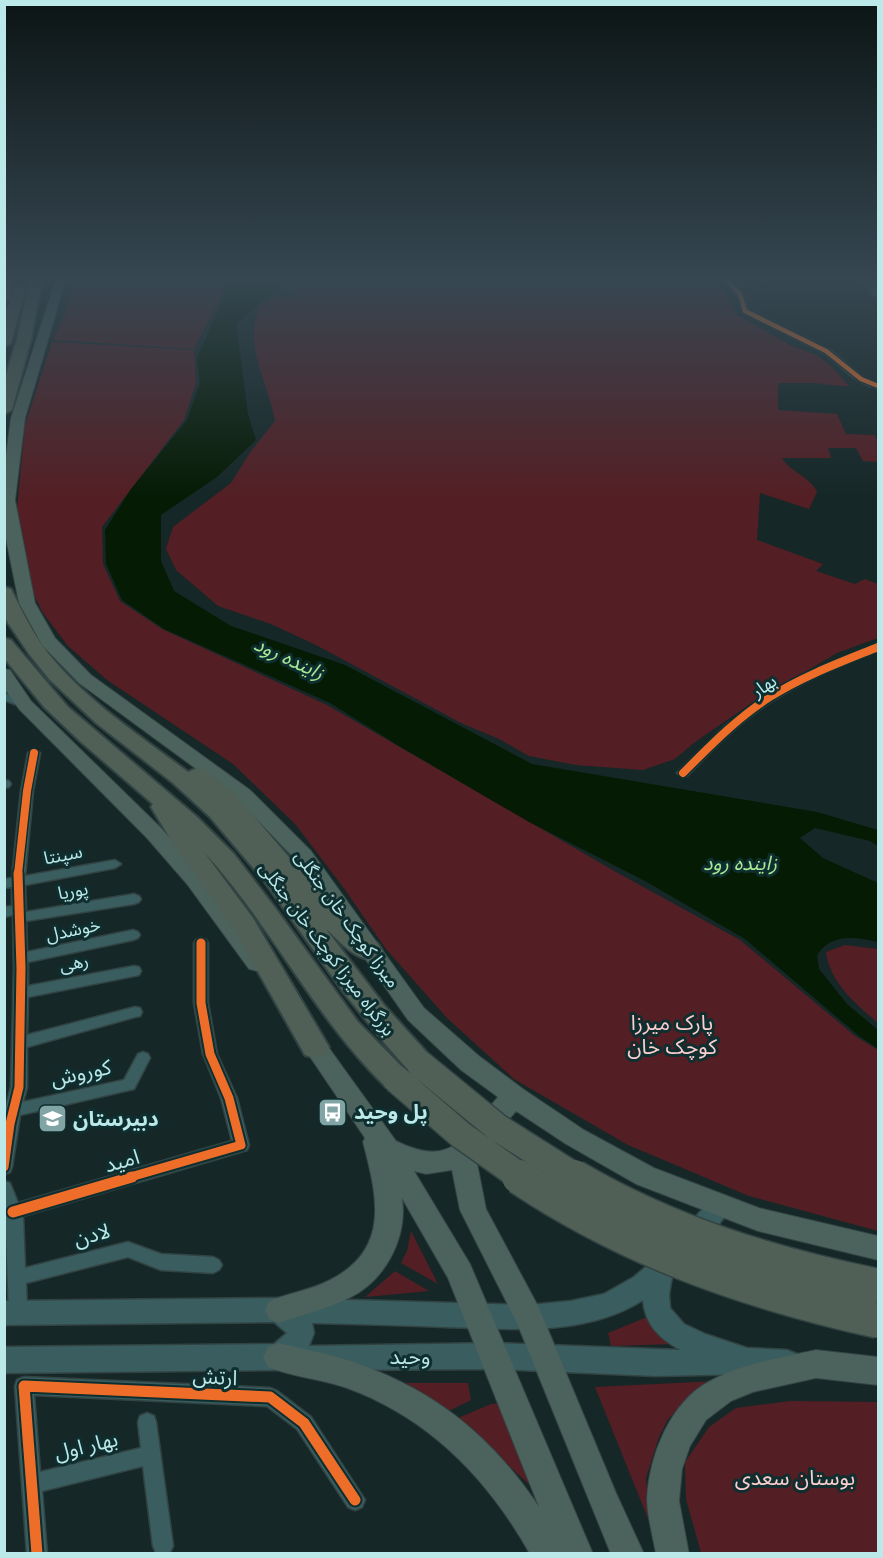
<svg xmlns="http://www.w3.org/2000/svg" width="883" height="1558" viewBox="0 0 883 1558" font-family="'Space Grotesk','Noto Sans Arabic',sans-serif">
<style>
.green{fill:#531f24}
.water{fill:#061b04}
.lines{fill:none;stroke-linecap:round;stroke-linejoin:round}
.street-casing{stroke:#324343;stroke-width:3}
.secondary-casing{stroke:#324343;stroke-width:3}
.primary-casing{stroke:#324343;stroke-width:2}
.highway-casing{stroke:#324343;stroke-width:4}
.street{fill:#3a5d5f;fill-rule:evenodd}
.secondary{fill:#3a5d5f;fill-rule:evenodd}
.primary{fill:#4b625d;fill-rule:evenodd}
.highway{fill:#506057;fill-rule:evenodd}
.highway-bridge-far1-casing{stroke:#324343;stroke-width:30;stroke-linecap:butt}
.highway-bridge-casing{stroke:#324343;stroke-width:37;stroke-linecap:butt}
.highway-bridge-far1{stroke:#506057;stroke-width:27}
.highway-bridge{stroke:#506057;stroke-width:34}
.cycleway-far3-casing{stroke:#0e2e2f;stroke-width:7}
.cycleway-far2-casing{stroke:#0e2e2f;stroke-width:11}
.cycleway-far1-casing{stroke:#0e2e2f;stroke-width:13}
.cycleway-casing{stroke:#0e2e2f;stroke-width:15}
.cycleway-far3{stroke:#ee6e29;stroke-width:4.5}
.cycleway-far2{stroke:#ee6e29;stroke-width:8}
.cycleway-far1{stroke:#ee6e29;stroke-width:9}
.cycleway{stroke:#ee6e29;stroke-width:11}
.labels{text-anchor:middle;stroke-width:6;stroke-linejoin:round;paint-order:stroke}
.street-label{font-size:18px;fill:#bbe8e9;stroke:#0e2e2f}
.water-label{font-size:20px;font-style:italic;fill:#a8e993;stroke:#0e2e2f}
.near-park-label{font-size:21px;fill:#fdcece;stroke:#0e2e2f}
.near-street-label{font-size:21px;fill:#bbe8e9;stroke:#0e2e2f}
.near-poi-label{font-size:21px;font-weight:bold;fill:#bbe8e9;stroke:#0e2e2f;text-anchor:start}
</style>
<rect width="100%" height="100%" fill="#162727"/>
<path class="green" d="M75,279H223V293L194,349L53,340L65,315Z
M294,279H711C724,287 730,298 734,313L792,346L816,355L832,367L850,387L814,383H778V410L837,414L846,434L875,435L878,442V462L863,461L856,448H828L831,458H782C791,473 810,476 817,492L809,509L760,493L757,540L823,564L816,571L855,584L865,579L878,584V638L837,653L746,707L695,742L675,759L643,770L576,765L529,756L499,739L461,723L316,645L271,624L218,606L176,570L166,549L173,527L231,483L251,451L275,421C270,390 253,363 254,331C254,323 257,315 259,307L275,296L291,298L297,293L279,290Z
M52,342L194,350L196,383L184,420L102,527L103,564L120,601L162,629L327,705L616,872L740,940L855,1036L878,1050V1231L749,1196L628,1145L514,1079L447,1018L386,949L343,887L296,825L233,764L107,680L68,646L43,613L30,587L16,518L25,425Z
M845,945L878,949V1023C856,1004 830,983 826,952Z
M411,1231L438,1284L401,1263L407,1251Z
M395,1271L429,1291L365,1297Z
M647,1317L662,1336L674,1344L611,1346L608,1333Z
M717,1381L694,1394L668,1419L659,1437L646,1478L651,1526L595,1387Z
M388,1383H468L471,1400L449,1411Z
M790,1401L878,1402V1553H701L686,1499L685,1462L709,1427L736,1408Z
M504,1403L535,1490L458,1418L491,1404Z"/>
<path class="water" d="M225,279H286L236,324L248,414L256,440L217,477L161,515V561L174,591L231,626L345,665L532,764L817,812L878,830V846L870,841L815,828L800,838L823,858L878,883V942C855,937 832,933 817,955L819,969L847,1004L878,1030V1049L859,1036L745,939L645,881L529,822L399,746L330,703L164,629L122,600L106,564L105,530L131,489L187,420L200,383L197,358L226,293Z"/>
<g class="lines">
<defs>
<path id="street" d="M722,279H729L743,294L748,310L829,350C845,360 859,380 878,384V388C856,385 842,365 824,353L743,312L737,295Z
M878,644V651C843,665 807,679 774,700C741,720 714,748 687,776L683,777L677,773L725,726L765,696L813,670Z
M4,693L29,703L31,705L25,708L4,700Z
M34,749L40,753L33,791L25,876L115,860L121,864L115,868L25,885L26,912L134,894L139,896L141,899L139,902L134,904L26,921L27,952L133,930L138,932L140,935L138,938L133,940L28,962V986L134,966L139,967L141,971L139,975L134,976L28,997L27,1035L135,1007L140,1008L142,1012L140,1016L135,1017L27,1047V1087L23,1102L124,1080L138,1054L143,1052L148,1054L150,1058L134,1089L20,1115L12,1167L10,1172L4,1174V1115L11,1087L14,968L13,915L4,917V907L12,906V887L4,888V879L12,878L21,791L28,753Z
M4,780L9,781L11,784L9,787L4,788Z
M201,938L206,940L208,943V1003L217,1054L237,1098L249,1145L247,1150L23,1216L25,1268L128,1242L161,1254L213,1257L219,1260L222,1265L219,1270L213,1273L161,1270L128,1257L26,1283L27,1313L24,1319L18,1321L12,1319L9,1313L4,1181L10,1183L18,1203L232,1141L221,1098L203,1054L194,1003V943L196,940Z
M24,1377L270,1388L277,1391L311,1417L365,1500L362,1507L355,1510L348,1507L297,1429L267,1406L34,1395L40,1472L141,1448L138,1422L140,1416L147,1413L154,1416L156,1422L173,1546L169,1554L156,1553L153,1546L143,1466L42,1491L47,1554H27L15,1386L17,1380Z"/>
<path id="secondary" d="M860,279H870L878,288V297L874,296Z
M721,1195L730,1199L733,1206L705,1242L672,1277L669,1294L670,1308L684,1324L705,1334L747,1348L787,1350L797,1354L801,1363L797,1372L787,1376L747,1374L656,1376L495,1369L314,1370L304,1366L301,1357L296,1366L286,1370L4,1373V1347L274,1344L287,1333L274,1322L4,1325V1301L279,1298L529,1305L571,1301L604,1294L634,1277L662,1253L712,1199ZM643,1300C645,1324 659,1339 681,1350L495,1343L309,1346L314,1333L312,1323C356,1324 401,1325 445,1327C511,1329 585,1337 643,1300Z"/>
<path id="primary" d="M5,279H15L10,299L4,302Z
M56,279H66L25,418L15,500L35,603L55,638L91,675L250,790L311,851L424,1008L479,1056L523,1089L584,1130L654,1168L759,1208L878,1236V1260L758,1231L636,1184L566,1144L516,1111L476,1158L486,1209L539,1308L616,1493L644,1554H611L517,1323L460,1210L452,1170L426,1174L414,1171L470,1264L593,1554H530C488,1479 429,1418 347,1388C321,1379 293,1377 268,1367L263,1357L268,1347L278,1343C299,1348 320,1352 341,1358C428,1385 489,1432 539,1507L448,1278L402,1198C408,1238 385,1281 349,1298C327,1309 302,1315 279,1323L269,1319L265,1310L269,1301C289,1293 311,1290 330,1280C391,1249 377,1196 363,1142L365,1138L300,1042L296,1036L300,1030L308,1027L316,1030L396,1141C453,1169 463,1137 498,1097L461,1070L408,1020L297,861L236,798L79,683L42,645L19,603L4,529V471L11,418Z
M4,669L10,670L31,701L161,828L203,874L265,957L268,963L265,969L257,971L249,969L187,884L147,838L19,709L4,688Z
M816,1350L878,1357V1385L816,1378L753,1392L731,1401L706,1420L690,1446L682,1469L679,1501L689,1554H656C653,1536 647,1516 647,1499C649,1456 670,1402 710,1381C742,1363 780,1358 816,1350Z"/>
<path id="highway" d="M30,279H42L31,339L12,410L4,414V382L17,339Z
M20,285L26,289L11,343L4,347V319L14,289Z
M4,587L11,589L13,593C22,611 31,629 42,645C80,697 138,734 188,772L197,768L205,770L234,793L329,904L378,944L382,951L378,958C357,964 341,942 326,929L384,1005L430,1056L434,1064L430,1072L420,1075L410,1072L387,1046L344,993L265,882L210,817L173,783L96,723L49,679L29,654L8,623L4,615Z
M4,638L11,640L68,707L197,817L234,854L276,909L358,1022L406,1071L410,1079L406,1087L396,1090L386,1087C313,1016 272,926 204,852L253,918L329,1047L325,1055L315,1058L305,1055L234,929L171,840L151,807L153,804L81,742L44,707L4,658Z"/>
</defs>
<use href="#street" class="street-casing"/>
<use href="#secondary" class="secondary-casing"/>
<use href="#primary" class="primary-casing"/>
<use href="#highway" class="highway-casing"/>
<use href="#street" class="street"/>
<use href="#secondary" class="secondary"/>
<use href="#primary" class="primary"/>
<use href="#highway" class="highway"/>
<defs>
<path id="highway-bridge-far1" d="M420,1064L498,1128L577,1178
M396,1079L461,1135L522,1178"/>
<path id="highway-bridge" d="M519,1177C630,1251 748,1292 878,1321
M574,1177C669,1233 771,1264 878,1286"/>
</defs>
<use href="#highway-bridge-far1" class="highway-bridge-far1-casing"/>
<use href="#highway-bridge" class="highway-bridge-casing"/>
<use href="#highway-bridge-far1" class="highway-bridge-far1"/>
<use href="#highway-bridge" class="highway-bridge"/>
<defs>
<path id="cycleway-far3" d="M725,279L740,294L745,311L826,351L861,379L878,386"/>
<path id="cycleway-far2" d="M683,773C710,746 737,718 770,697C803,676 841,662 878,647
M18,874L27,791L34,753"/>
<path id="cycleway-far1" d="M4,1167L10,1124L19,1087L21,968L18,873
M127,1178L241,1145L229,1098L210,1054L201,1003V943"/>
<path id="cycleway" d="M13,1212L132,1177
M37,1554L24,1386L270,1397L304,1423L355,1500"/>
</defs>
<use href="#cycleway-far3" class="cycleway-far3-casing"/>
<use href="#cycleway-far2" class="cycleway-far2-casing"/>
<use href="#cycleway-far1" class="cycleway-far1-casing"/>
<use href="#cycleway" class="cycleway-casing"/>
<use href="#cycleway-far3" class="cycleway-far3"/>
<use href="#cycleway-far2" class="cycleway-far2"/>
<use href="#cycleway-far1" class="cycleway-far1"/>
<use href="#cycleway" class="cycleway"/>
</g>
<linearGradient id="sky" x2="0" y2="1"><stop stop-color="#0c1515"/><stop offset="0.56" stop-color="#364752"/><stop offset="1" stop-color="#364752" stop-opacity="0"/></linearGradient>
<rect width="883" height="497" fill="url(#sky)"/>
<defs>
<symbol id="bus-square" viewBox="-11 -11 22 22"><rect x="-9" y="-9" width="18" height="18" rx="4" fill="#81a4a5" stroke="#0e2e2f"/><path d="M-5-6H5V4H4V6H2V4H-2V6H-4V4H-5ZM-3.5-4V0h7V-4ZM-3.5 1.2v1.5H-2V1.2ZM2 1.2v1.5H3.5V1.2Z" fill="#fff"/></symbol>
<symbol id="school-square" viewBox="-11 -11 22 22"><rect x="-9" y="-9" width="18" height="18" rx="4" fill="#81a4a5" stroke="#0e2e2f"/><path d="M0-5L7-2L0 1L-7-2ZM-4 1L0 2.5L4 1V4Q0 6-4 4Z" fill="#fff"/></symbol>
</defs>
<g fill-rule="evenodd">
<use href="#bus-square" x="316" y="1096" width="33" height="33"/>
<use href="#school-square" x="36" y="1102" width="33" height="33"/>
</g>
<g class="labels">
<g class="street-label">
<text transform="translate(764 686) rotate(-34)" y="6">بهار</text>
<text transform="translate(63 855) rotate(-11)" y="6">سپنتا</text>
<text transform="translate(73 891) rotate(-10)" y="6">پوریا</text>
<text transform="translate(347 919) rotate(54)" y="6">میرزا کوچک خان جنگلی</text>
<text transform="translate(73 930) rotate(-12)" y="6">خوشدل</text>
<text transform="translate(327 949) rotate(53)" y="6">بزرگراه میرزا کوچک خان جنگلی</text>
<text transform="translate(74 963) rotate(-11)" y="6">رهی</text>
</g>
<g class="water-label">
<text transform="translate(289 658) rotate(25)" y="7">زاینده رود</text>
<text x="740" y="870">زاینده رود</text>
</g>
<g class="near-park-label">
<text x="672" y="1030">پارک میرزا<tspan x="672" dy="24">کوچک خان</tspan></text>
<text x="795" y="1485">بوستان سعدی</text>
</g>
<g class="near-street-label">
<text transform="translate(81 1073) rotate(-12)" y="7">کوروش</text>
<text transform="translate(122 1161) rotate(-16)" y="7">امید</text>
<text transform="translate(92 1235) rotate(-15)" y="7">لادن</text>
<text x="410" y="1364">وحید</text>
<text transform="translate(215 1377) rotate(3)" y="7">ارتش</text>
<text transform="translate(86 1446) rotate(-13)" y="7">بهار اول</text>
</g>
<g class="near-poi-label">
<text x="354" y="1119">پل وحید</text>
<text x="73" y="1126">دبیرستان</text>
</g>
</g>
<rect width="883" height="1558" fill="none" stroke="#bbe8e9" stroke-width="12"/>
</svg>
